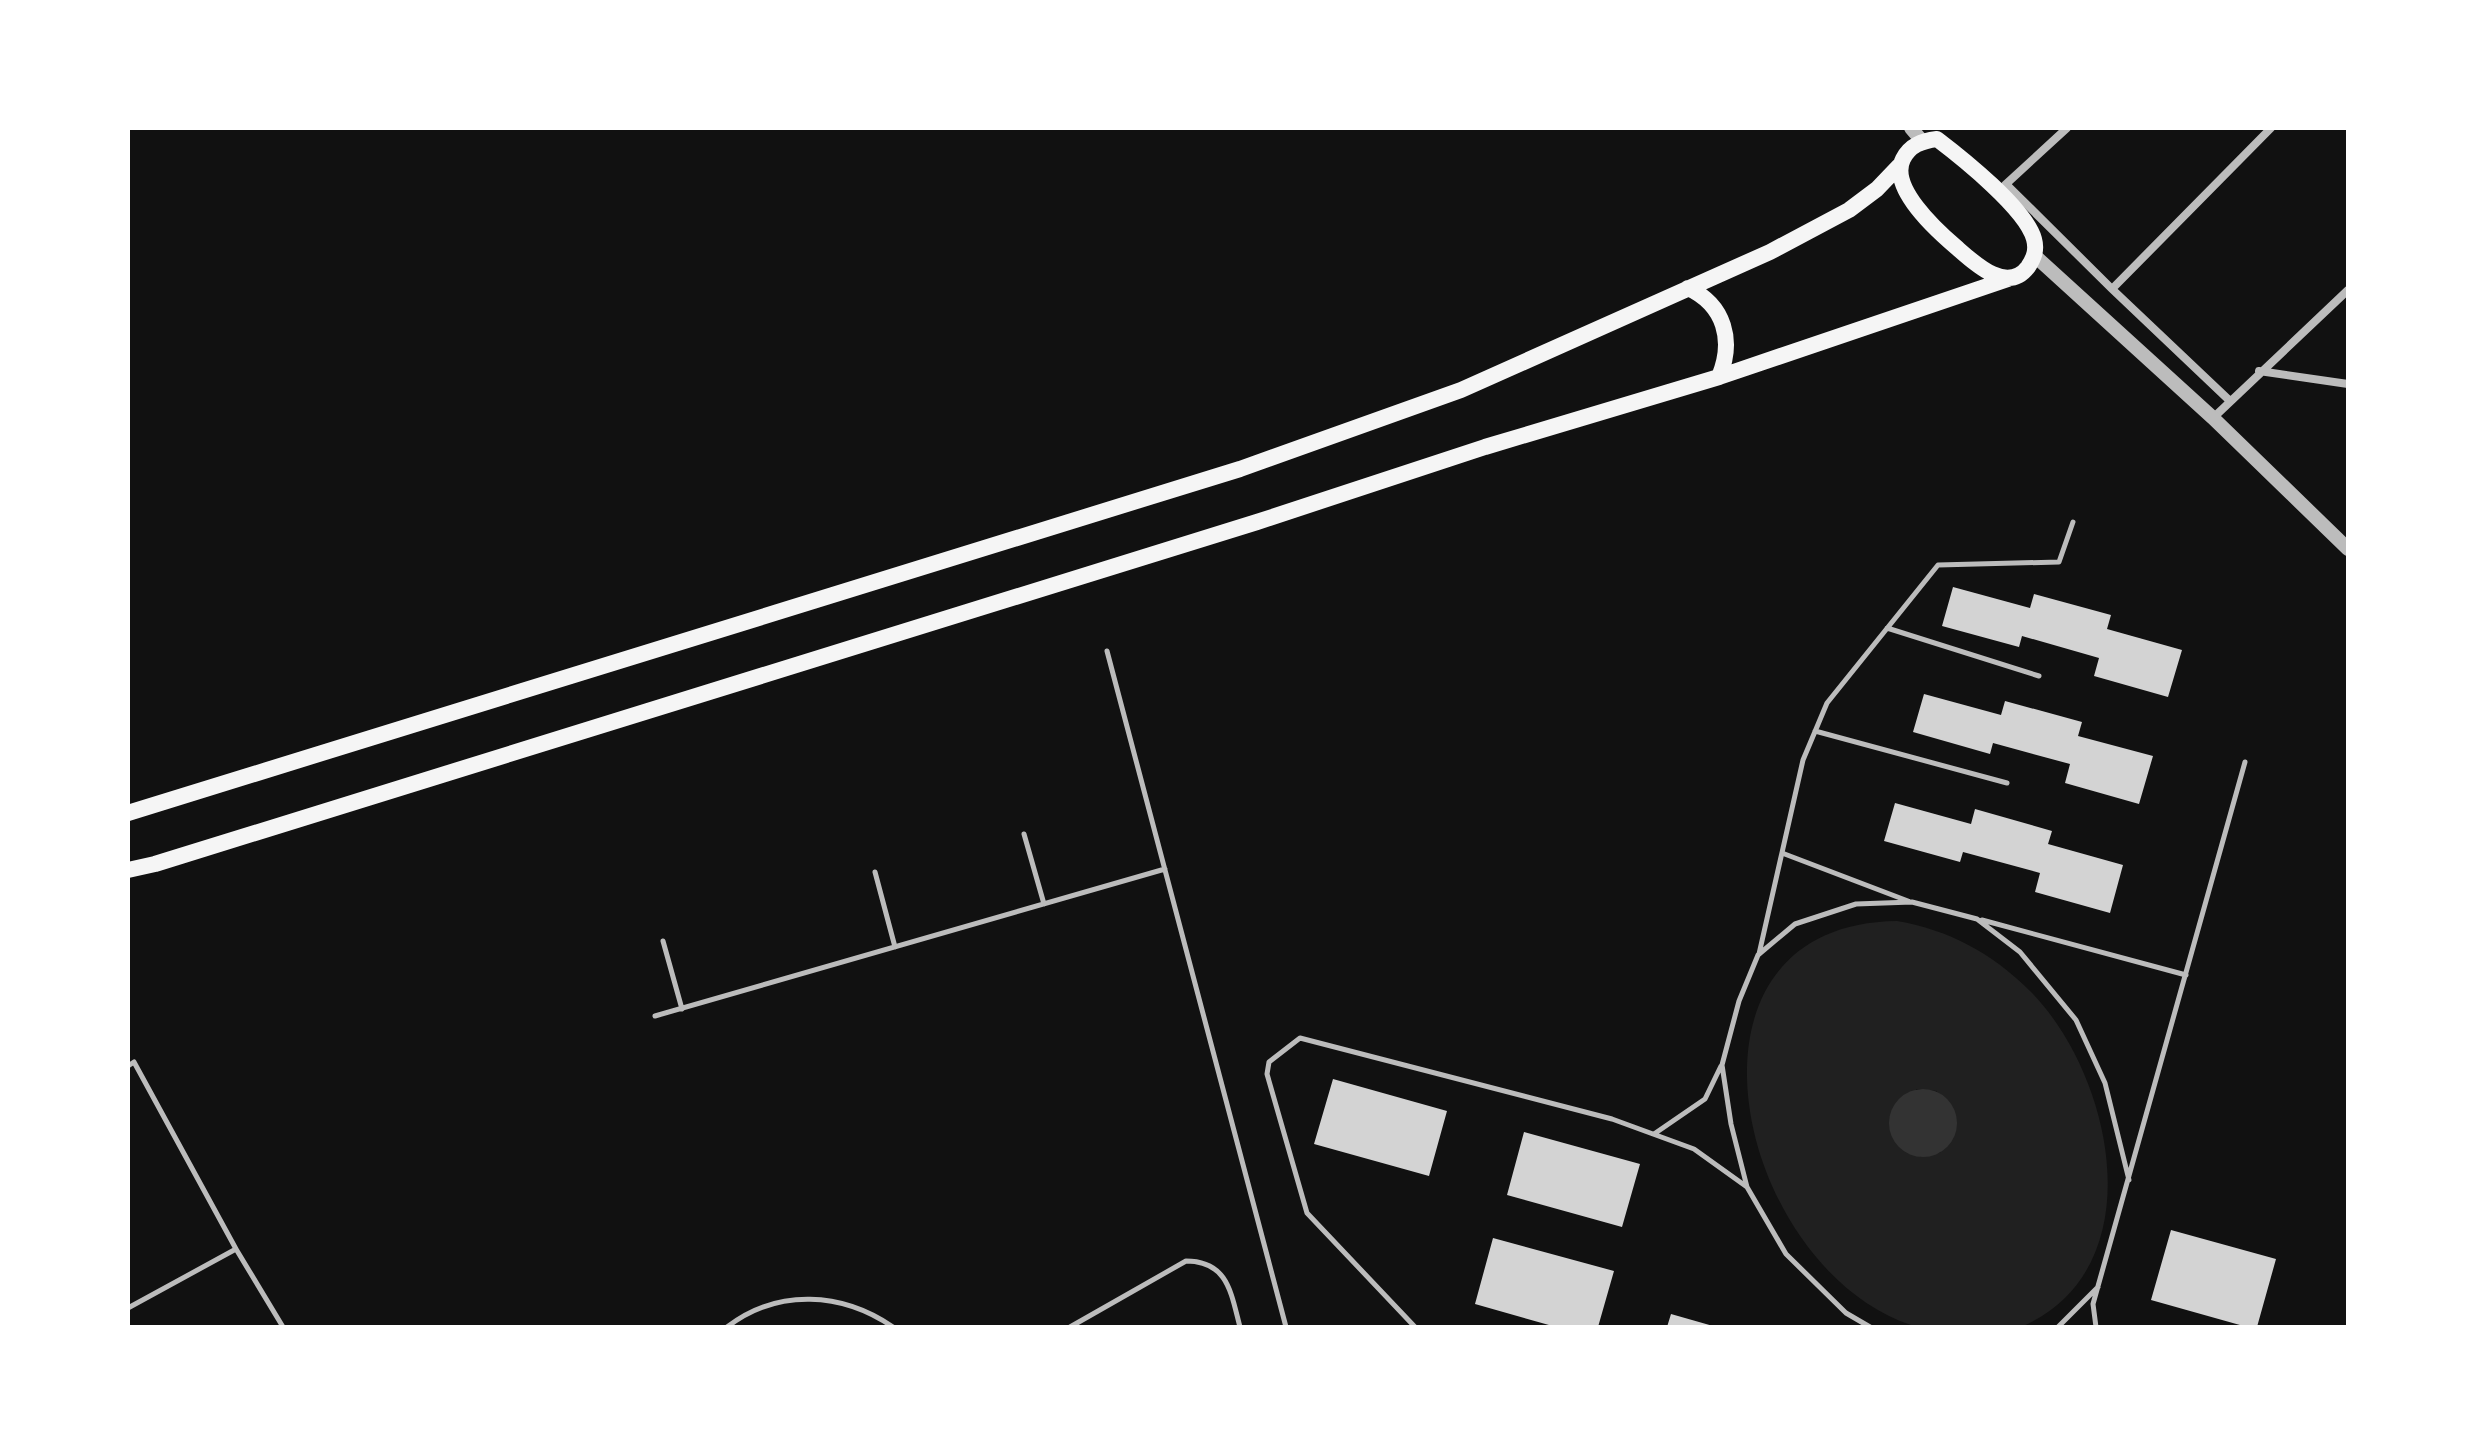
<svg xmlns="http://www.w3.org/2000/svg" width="2476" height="1455" viewBox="0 0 2476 1455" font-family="Lora,serif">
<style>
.green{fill:#202020;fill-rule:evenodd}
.water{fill:#333}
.building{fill:#d3d3d3}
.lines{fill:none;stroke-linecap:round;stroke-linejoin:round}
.service{stroke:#bcbcbc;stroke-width:5}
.minor{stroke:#bcbcbc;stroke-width:8}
.tertiary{stroke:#bcbcbc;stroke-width:14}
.secondary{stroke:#f5f5f5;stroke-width:16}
</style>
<rect width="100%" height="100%" fill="#111"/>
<path class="green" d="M1897,921C1949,930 1992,953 2030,991C2113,1074 2156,1269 2021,1327C1996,1327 1932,1332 1911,1325C1735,1266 1659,924 1897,921ZM1916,1089L1937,1091L1941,1152L1920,1157Z"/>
<path class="water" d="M1889 1123a34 34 0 1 1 68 0a34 34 0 1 1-68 0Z"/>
<path class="building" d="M1953,587L2030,608L2034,594L2111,615L2107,629L2182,650L2168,697L2094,676L2099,658L2022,636L2019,647L1942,626Z
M1924,694L2001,715L2005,701L2082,722L2078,736L2153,756L2139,804L2065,783L2070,764L1993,743L1990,754L1913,732Z
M1895,803L1971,824L1975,809L2052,831L2048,844L2123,865L2110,913L2035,892L2040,873L1963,852L1960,862L1884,841Z
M1333,1079L1447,1111L1429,1176L1314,1144Z
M1524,1132L1640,1164L1622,1227L1507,1195Z
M2171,1230L2276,1259L2257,1327H2247L2151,1300Z
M1493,1238L1614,1271L1598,1327H1556L1475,1304Z
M1671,1314L1713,1326V1327H1667Z"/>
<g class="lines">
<path class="service" d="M1887,628L2039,676
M1107,651L1286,1327
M1815,731L2007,783
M1024,834L1044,904
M1782,853L1908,901
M875,872L895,947
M1982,920L2186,975
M663,941L682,1009
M1759,954L1803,760L1827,703L1938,565L2059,562L2073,522
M655,1016L1165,869
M128,1066L134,1062L236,1249L283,1327
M1654,1134L1705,1099L1721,1066
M1747,1187L1731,1124L1722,1065L1739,1001L1758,955L1795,924L1856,904L1912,902L1977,919L2020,952L2076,1020L2105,1083L2129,1180
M128,1308L236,1249
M727,1327C778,1288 842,1292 893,1327
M1070,1327L1186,1261C1228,1261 1231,1293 1240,1327
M1415,1327L1307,1213L1267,1074L1269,1062L1300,1038L1612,1119L1694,1149L1747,1187L1786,1254L1846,1313L1870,1327
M2058,1327L2098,1287
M2096,1327L2093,1304L2245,762"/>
<path class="minor" d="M2006,184L2112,289L2230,401
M2005,185L2067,128
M2112,289L2271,128
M2259,371L2348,384
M2213,418L2348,290"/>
<path class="tertiary" d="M1911,128L1922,141
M2035,256L2213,418L2348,549"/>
<path class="secondary" d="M1937,139C1962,158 2026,209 2034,239C2037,250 2034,258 2028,267C2007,295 1973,262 1956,247C1936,230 1889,187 1903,159C1910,145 1922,141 1937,139Z
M1688,288C1725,305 1734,341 1719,377
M128,813L1240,469L1461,390L1770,252L1849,210L1877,189L1899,166
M128,870L155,864L1257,522L1485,447L1719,377L2008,279"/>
</g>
<rect width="2476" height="1455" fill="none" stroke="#ffffff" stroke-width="260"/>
</svg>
